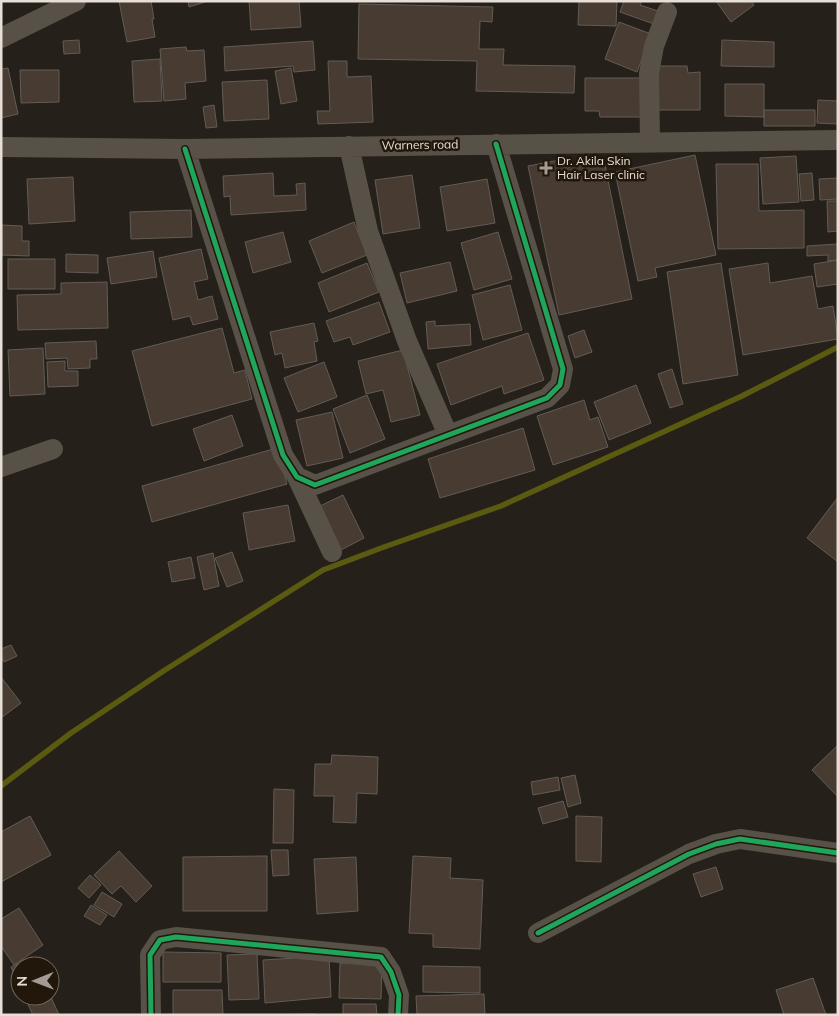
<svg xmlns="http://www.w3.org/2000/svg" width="839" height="1016" viewBox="0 0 839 1016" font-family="Mulish,sans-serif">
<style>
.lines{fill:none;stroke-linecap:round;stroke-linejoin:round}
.stream{stroke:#5a5b11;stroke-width:5.5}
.building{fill:#483b32;stroke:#625c57}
.minor{stroke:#585147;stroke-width:20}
.cycleway-casing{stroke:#22170b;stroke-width:8}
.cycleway{stroke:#20a55d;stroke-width:5}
.poi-dot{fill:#a39c95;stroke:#22170b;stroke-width:2}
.labels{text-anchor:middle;stroke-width:5;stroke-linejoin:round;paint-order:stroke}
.street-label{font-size:12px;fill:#e7dfd7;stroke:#22170b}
.poi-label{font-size:12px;fill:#e7dfd7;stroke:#22170b;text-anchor:start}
</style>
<rect width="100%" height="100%" fill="#26201a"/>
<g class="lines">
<path class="stream" d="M1,786L71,733L165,670L323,570L384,547L501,506L742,396L838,347"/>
</g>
<path class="building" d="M119,1H151L154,19H152L155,37L127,42Z
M188,1H208L189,7Z
M249,1H299L301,27L251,30Z
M579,1H617L616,26L578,25Z
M624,1H642L640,5L658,11L654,24L620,12Z
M716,1H751L754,5L731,22Z
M359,4L493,7L492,22L480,21L479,49H504L503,65L575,66L574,93L476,91L477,61L358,59Z
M619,22L651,34L637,72L605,59Z
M79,40L80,53L64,54L63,41Z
M722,40L774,42V67L721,66Z
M313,41L315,70L294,72L293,66L225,71L224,47Z
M186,47L187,51L204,50L206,81L185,83L186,99L164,101L160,49Z
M160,59L162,101L134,102L132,61Z
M328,61H347V77L371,76L373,122L318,124L317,111H330Z
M656,66H687L688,73L700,72V110H657Z
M8,68L18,114L1,118V69Z
M291,68L297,101L281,104L275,71Z
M20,70H59V102L21,103Z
M585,78H641V117H600L599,111H585Z
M267,80L269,119L224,121L222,82Z
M725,84H764V117L725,116Z
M818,100L838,101V124L817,123Z
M214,105L217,127L206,128L203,107Z
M764,110H815V126H764Z
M695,155L716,255L655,268L657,277L638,281L615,172Z
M796,156L799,202L763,204L760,158Z
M565,159L566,168L604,160L632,299L559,315L528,166Z
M716,164H758L759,211L804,210V248L718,249Z
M273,173L274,196L297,195L296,184L305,183L306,210L231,215L230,196L224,197L223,176Z
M812,173L814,200L801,201L799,174Z
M412,175L420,228L383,234L375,180Z
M73,177L75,221L29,224L27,179Z
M838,178V199L820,200L819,179Z
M487,179L495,223L447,231L440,187Z
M827,201H838V231L828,232Z
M191,210L192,237L131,239L130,212Z
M354,222L367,255L322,273L309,241Z
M2,225L22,226V241H29V256L2,255Z
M283,232L291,262L253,273L245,242Z
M498,232L512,279L474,290L461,243Z
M838,244V260L828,261V255L807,256V246Z
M201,249L208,279L194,282L198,300L212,296L218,319L193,325L190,316L173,320L159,258Z
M153,251L157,277L111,284L107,258Z
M66,254L98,255V273L66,272Z
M8,259H55V289H8Z
M838,260V284L817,287L814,264Z
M450,262L457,291L407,303L400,273Z
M367,263L379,292L329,312L318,283Z
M721,263L738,375L683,384L667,272Z
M768,263L770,283L812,276L818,309L833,306L838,339L743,355L729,269Z
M107,282L108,328L18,330L17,295L61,294V283Z
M510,285L522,330L483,340L472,295Z
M379,302L390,332L353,345L350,337L334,342L326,321Z
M435,321V326L470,324L471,345L428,349L426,322Z
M314,323L318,341L314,342L317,361L285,368L282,353L275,355L270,332Z
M222,328L234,373L245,370L252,399L152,426L132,351Z
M584,330L592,352L575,358L568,336Z
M528,333L544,380L504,394L502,386L451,405L437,364Z
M96,341L97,359H90V368L68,369L67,358L46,359L45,343Z
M43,348L45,394L10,396L8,350Z
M403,350L420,415L391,422L383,390L366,394L358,361Z
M65,361V371H78V386L48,387L47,362Z
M324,362L337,397L298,412L284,378Z
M672,369L683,404L670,408L658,374Z
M636,385L651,423L609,440L594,402Z
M367,395L385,439L350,453L333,409Z
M584,400L590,420L598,417L608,447L553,465L537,416Z
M332,412L343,458L307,466L296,420Z
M232,415L243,446L204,461L193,429Z
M523,428L535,470L440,498L428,459Z
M277,448L287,484L152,522L142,486Z
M343,495L364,538L341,550L320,506Z
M838,497V562L807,538Z
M288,505L295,541L249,550L243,513Z
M232,552L243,581L227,587L215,558Z
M213,553L219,586L204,590L197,557Z
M191,557L195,578L172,582L168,562Z
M11,645L17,656L4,662L1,656V649Z
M1,677L21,703L1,718Z
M838,745V797L812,770Z
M332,755L378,757L377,794L357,793L356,823L333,822L334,796H314L315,764H331Z
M575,775L581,803L568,807L561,778Z
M558,777L560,790L533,795L531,782Z
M274,789L294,790L293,843H273Z
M563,801L568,817L543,824L538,808Z
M30,816L51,855L1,882V832Z
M576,816L602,817L601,862L576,861Z
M271,850H288L289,875L273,876Z
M119,851L152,886L136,902L121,886L112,894L94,875Z
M267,856V911H183V857Z
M413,856L451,858L450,878L483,880L480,949L433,947V934L409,933Z
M356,857L358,911L317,914L314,859Z
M716,867L723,889L701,897L693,874Z
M90,875L101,885L89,898L78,888Z
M102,892L122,904L114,917L94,905Z
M91,905L107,915L100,925L84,916Z
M19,908L43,945L14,965L1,946V919Z
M163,952L221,953V982H163Z
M257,954L259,999L229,1000L227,955Z
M329,956L331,997L265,1003L263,960Z
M32,957L36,966H20V987L11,967Z
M340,963H382L381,999L339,998Z
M423,966L480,967V993L423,992Z
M813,978L826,1015H784L776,990Z
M173,990H222L223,1015H173Z
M484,994L485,1015H417L416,996Z
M50,995L59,1015H33L24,996Z
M343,1004H376L377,1015H343Z
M315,1014V1015H254Z"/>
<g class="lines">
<path class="minor" d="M1,38L76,1
M650,141L649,73L654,46L667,12
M349,146L368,231L407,341L448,435
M1,147L185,149L838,140
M185,149L283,455L297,477L315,485L547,398L560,385L563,369L496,144
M1,467L53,449
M297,477L332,552
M538,933L689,854L716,844L740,839L838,853
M151,1015L150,955L160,940L176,937L381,957L391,972L399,995L398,1015"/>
<defs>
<path id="cycleway" d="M185,149L283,455L297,477L315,485L547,398L560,385L563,369L496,144
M538,933L689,854L716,844L740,839L838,853
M151,1015L150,955L160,940L176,937L381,957L391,972L399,995L398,1015"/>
</defs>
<use href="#cycleway" class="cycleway-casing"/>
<use href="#cycleway" class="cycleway"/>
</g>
<path class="poi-dot" d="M543.5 160.5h5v5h5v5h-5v5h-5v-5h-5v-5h5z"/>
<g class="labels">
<g class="street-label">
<text transform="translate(420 145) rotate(-1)" y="4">Warners road</text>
</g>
<g class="poi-label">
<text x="557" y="165">Dr. Akila Skin<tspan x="557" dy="14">Hair Laser clinic</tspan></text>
</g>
</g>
<rect width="839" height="1016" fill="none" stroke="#e7dfd7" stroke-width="5"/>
<g transform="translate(35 981) rotate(269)"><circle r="24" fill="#22170b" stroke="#71675d"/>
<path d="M0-4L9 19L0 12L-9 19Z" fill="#a39c95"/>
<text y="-8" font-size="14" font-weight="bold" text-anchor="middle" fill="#e7dfd7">N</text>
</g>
</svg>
